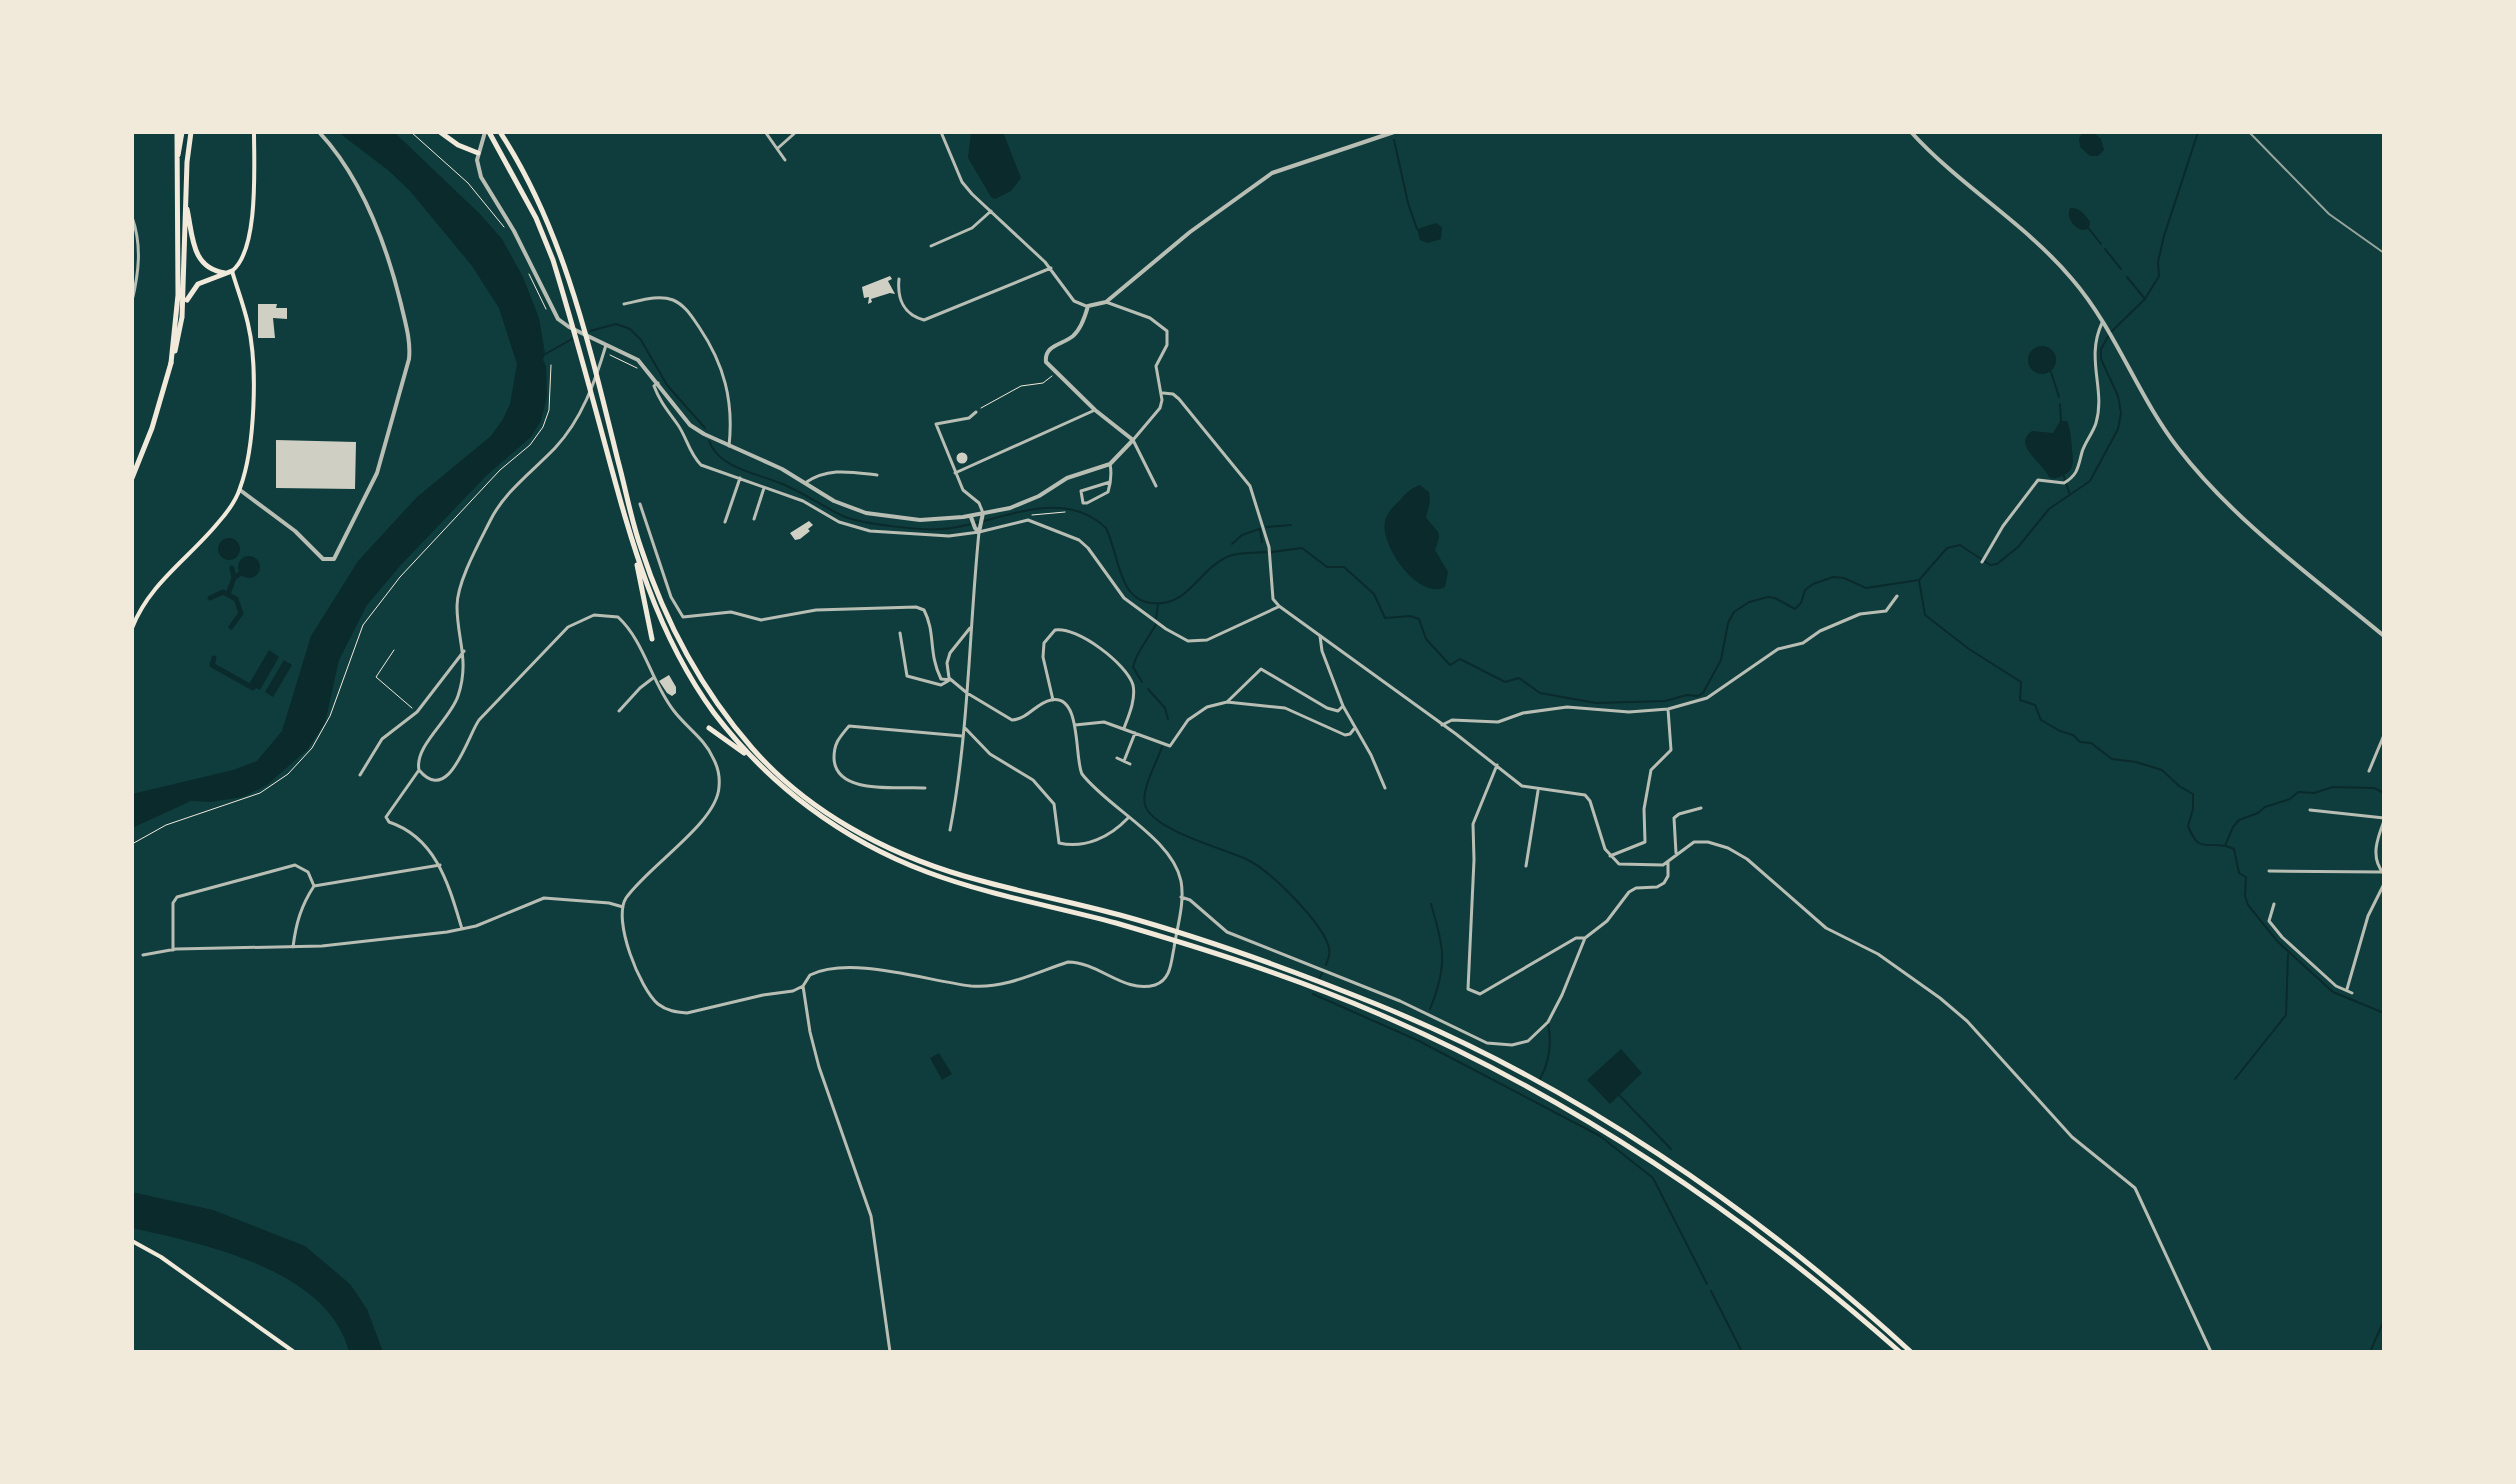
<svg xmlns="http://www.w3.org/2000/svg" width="2516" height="1484" viewBox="0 0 2516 1484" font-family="Poppins,sans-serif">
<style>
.water{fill:#0a2a2b}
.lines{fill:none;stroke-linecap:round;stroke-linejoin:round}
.stream{stroke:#0a2a2b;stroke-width:2}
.canal{stroke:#0a2a2b;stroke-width:5}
.building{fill:#cfcfc3}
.path{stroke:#f1e9da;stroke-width:1}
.minor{stroke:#b8beb3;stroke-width:3}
.tertiary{stroke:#b8beb3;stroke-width:4}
.secondary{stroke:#f1e9da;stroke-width:4}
.primary{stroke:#f1e9da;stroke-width:5}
.trunk{stroke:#f1e9da;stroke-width:5}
.rail{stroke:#97a49c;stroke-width:2}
</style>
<rect width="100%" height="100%" fill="#0f3d3e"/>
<path class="water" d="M338,132H394L480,214L502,239L523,277L539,318L545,353L543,360L546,366L547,396L541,421L531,437L486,476L400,566L367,605L339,660L325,723L307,750L267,785L243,797L210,802L191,801L132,828V794L233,770L257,761L282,731L311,636L358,561L417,497L491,436L503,419L510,404L517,364L499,308L472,266L410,191L389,171Z
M971,132H1003L1021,178L1011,191L995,199L991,197L968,158Z
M2083,132H2093L2101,139L2104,150L2098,156H2090L2080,147L2079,138Z
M2070,208C2079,207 2086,215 2090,222L2089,229L2082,230C2073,227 2066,217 2070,208Z
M1436,223L1442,227L1441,239L1428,243L1420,240L1417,229Z
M2028 360a14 14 0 1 1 28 0a14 14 0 1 1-28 0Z
M2060,421H2067C2071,430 2071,439 2072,448C2074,467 2074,473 2054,479L2049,477C2042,462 2012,445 2032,431L2053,433Z
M1420,485L1429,492L1430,502L1426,517C1436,533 1444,528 1435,550L1448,572L1445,587C1418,601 1379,544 1385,521C1387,512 1394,506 1400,500C1406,493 1411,488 1420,485Z
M218 549a11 11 0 1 1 22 0a11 11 0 1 1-22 0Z
M238 567a11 11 0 1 1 22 0a11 11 0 1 1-22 0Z
M269,650L279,657L260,690L249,684Z
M284,660L292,665L273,697L265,692Z
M1621,1049L1642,1073L1610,1104L1587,1080Z
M939,1053L952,1074L942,1080L930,1058Z
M132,1192L213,1210L305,1246L350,1284L367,1309L383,1352H349C329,1270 204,1244 132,1228Z"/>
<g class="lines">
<path class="stream" d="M1394,140L1408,203L1417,229
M2089,229L2101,244
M2105,249L2121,269
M2127,277L2145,299
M590,331L616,324L630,329L641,340L667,385L705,428
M542,356L572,339
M2051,372L2059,397
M2060,404L2061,421
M709,441C719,468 755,473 780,483C803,492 823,507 845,517C864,524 922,531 942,529C996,525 1060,484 1106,528C1115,547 1117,570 1127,587C1133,597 1141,602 1152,603C1187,607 1197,573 1223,559C1235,552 1253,553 1266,552
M2063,474L2070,495
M1267,527L1291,525
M1260,530L1262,542
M1232,544L1242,535L1262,528
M1272,552L1302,548L1327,567H1344L1374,594L1385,618L1410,616L1419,619L1426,639L1450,665L1460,659L1505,682L1519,678L1540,693L1596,703L1665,701L1687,695L1698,696L1703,693L1721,660L1728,623L1734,612L1749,602L1768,597L1775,598L1795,609L1801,603L1805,590L1813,584L1833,577L1844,578L1866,588L1919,580L1947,548L1960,545L1990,565L1997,564L2018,547L2049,509L2090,481L2118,429L2121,413L2118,396L2101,359V349L2110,333L2145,299L2159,276L2158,262L2164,236L2198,132
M1919,580L1925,615L1969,649L2021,682L2020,700L2035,705L2041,720L2060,731L2073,735L2080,742L2091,743L2112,759L2136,762L2162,770L2179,786L2193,794V809L2188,826C2199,853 2204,842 2225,846L2233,827L2239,820L2258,813L2265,807L2290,799L2298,792L2314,793L2333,787L2374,788L2384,793
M1156,618L1158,604
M1142,682L1133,667C1136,652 1149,638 1156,624
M1148,689L1165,708L1168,719
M1162,747C1157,762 1141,789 1145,805C1152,830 1225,849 1246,859C1270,870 1323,923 1329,948C1331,954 1328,959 1326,965
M2226,846L2234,849L2239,873L2246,877L2245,896L2248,905L2278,942L2333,992L2384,1013
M1320,978L1322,973
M1313,994L1419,1041L1600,1136L1653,1178L1707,1284
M1430,1009C1448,964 1444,949 1431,904
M1540,1079C1550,1061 1552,1043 1548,1023
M2235,1079L2286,1015L2288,954
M1619,1095L1671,1149
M1711,1291L1742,1352
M2370,1352L2384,1320"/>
<path class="canal" d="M232,568L234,578
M228,594L234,578L245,570
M210,598L223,592L236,599L241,613L231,627
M214,658L212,665L253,688L255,686"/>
</g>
<path class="building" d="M890,276L892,279L888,281L895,294L890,293L871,299L872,302L868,304L869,297L864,298L862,287Z
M258,304H277L276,308H287V319L273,318L275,338H258Z
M276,440L356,442L355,489L276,488Z
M956.5 458a5.5 5.5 0 1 1 11 0a5.5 5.5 0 1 1-11 0Z
M809,521L813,525L808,529L810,531L800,539L795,540L790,533Z
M669,675L676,687V693L672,696L667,693L659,681Z"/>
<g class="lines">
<path class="path" d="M411,132L468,183L504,227
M529,274L546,309
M610,355L637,368
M981,408L1021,386L1043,383L1052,376
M1032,515L1065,512
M394,650L376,677L412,708
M132,844L166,825L260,793L288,774L312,748L330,716L363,625L400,577L500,470L530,445L543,427L549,410L551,365"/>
<path class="minor" d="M941,132L962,182L972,194L1045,262L1074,301L1086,306
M766,133L785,160
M778,148L796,132
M132,217C142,245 139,272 132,301
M931,246L972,228L991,211
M899,279C897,299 904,315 924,320L1051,268
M1106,302L1150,318L1167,331V345L1156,366L1162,400L1160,408L1133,440L1156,486
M624,304C639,301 658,294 673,300C685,305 692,317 699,327C724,364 734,401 729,446
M606,345C595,382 582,419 555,448C533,471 504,492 490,521C479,543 457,582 457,606C457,640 470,660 458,696C450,720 414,746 419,770C449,806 467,737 479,720L568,627L594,615L618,617C645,642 651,682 674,711C686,727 705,739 713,758C718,767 720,777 719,787C717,823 648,866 626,898C612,920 640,989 658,1004C667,1011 676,1012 687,1013L763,995L793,991L803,986
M658,383L654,386C660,402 668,411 678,425C687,438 689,453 701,465L803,501L839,522L870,531L949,536L979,532L1028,520L1079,540L1088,548L1124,598L1166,629L1188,641L1207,640L1278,607
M1163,393L1173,394L1179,399L1250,486L1269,547L1273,599L1279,606L1456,734L1522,786L1585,795L1590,801L1605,849L1619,864L1663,865L1694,842H1708L1728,848L1747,859L1826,928L1878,954L1940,998L1967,1021L2072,1137L2135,1188L2211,1352
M976,412L969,418L936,424L963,490L979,503L983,513
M1110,464C1112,474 1111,482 1108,492L1087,503H1083L1081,491L1110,482
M955,473L1095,410
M805,483C828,467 851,472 877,475
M640,504L671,597L683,617L731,612L761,620L816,610L916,607L924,610C936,633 928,653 941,679L951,680
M754,519L764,488
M725,522L740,478
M1982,562L2003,526L2038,480L2064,483C2078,475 2078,467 2082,452C2085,442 2093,433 2096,423C2106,389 2085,359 2102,323
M900,633L907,676L941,685L948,681
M1053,700L1043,657L1044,643L1055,630C1077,626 1127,664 1133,685C1136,699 1129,715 1124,728
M1227,702L1285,708L1345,735L1350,734L1354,729
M1343,706L1371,755L1385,788
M619,711L640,688L653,678
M1075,725L1104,722L1170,746L1188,720L1207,707L1227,702L1261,669L1327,708L1338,711L1343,706L1322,651L1320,636
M1442,725L1452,720L1498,722L1523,713L1567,707L1629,712L1668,709L1707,698L1778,649L1803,643L1820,631L1860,614L1886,611L1897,596
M965,728L990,754L1033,780L1054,804L1059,843C1085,849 1110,837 1128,818
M1117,758L1130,764
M1124,761L1135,733
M1497,765L1473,824L1474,860L1468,989L1480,994L1576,938H1585
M419,770L386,817L389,822C437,838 449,886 462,929
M2369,771L2384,735
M360,775L382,739L417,712L464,651
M925,788C900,786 835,796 834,758C834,743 839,738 849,726L962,736
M2310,810L2384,818
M2384,821C2377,839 2370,858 2384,874
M950,830C969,732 969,631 979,532
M1676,853L1674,818L1679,814L1701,808
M1610,856L1645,842L1644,809L1651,770L1671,750L1668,709
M1526,866L1538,791
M2269,871L2382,872
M1181,897L1190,900L1227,932L1400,1001L1487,1043L1512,1045L1528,1041L1548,1022L1562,995L1585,938L1607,921L1629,892L1636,888L1657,887L1664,883L1668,876V862
M2274,904L2269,921L2282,937L2336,986L2352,993
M293,947C296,923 301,906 314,886L440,865
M173,950V903L177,897L295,865L308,872L314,886
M143,955L176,949L322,946L447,932L476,926L544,898L609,903L623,907
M803,986L810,975C851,955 927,981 971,986C1005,989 1037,972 1068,962C1099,962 1124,994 1155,985C1171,980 1171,962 1174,948C1177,927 1185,903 1181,881C1172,838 1108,808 1082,774C1074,757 1082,694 1051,700C1036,703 1028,719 1012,720L967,693L949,678L947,663L950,653L970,628
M803,986L810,1032L819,1067L871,1216L890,1352
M2347,989L2368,916L2384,884"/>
<path class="tertiary" d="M485,132L477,160L481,177L514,231L558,319L569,327L638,360L690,425L704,434L782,469L834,501L866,513L920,520L963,517L1010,508L1039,496L1067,478L1110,464L1133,440L1095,410L1046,362C1044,345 1062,345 1073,336C1081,329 1085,317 1088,306L1106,302L1190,232L1272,173L1394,132
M1911,132C1960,186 2025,223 2072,279C2116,330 2137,395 2178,448C2235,522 2313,577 2384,636
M240,490L295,531L323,559H334L377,473L409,359C411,340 405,322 401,304C386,243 362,178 319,132
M971,517L975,528L979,532L983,513"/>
<path class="secondary" d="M132,628C149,584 188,559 217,524C226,514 236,501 240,488C255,448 258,366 248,324C244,306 237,288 232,271C259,250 254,165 254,132
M132,1241L161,1257L294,1352"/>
<path class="primary" d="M132,478L152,428L171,363"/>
<path class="trunk" d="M440,132L458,145L478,153
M489,132L536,218L553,260C572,322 589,385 606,448C631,541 656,634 714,713C769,785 842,840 927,872C988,895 1053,906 1116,923C1205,949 1294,977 1379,1014C1571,1097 1744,1214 1900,1352
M500,132C564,230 590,348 618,461C626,490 631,520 641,548C665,622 701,689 752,748C807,811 885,853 964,876C1015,891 1068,901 1120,915C1207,939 1292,970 1376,1004C1573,1084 1755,1209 1911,1352
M178,155L182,132
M187,209C193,236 191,268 225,273
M187,300L198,284L232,271
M182,318L187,162L191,132
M175,351L182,317
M171,363L178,295L177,132
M637,565L652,639
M709,728L744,753"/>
<path class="rail" d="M2249,132L2329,214L2384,253"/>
</g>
<rect width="2516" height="1484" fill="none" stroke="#f1e9da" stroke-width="268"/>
</svg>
